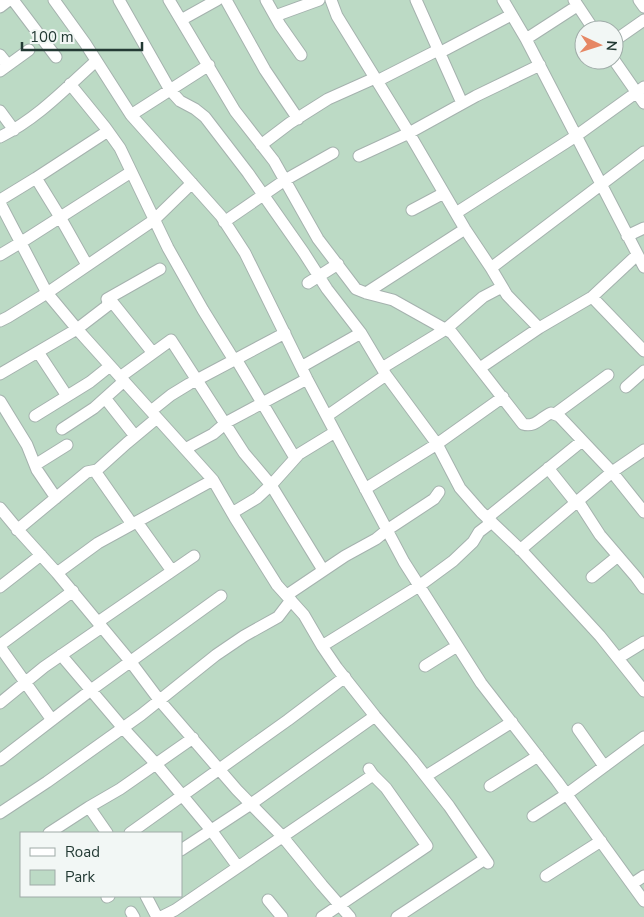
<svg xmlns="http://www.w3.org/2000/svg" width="644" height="917" viewBox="0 0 644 917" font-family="'Nunito Sans',sans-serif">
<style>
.green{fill:#bcdac5;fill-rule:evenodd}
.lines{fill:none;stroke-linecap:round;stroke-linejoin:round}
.minor-casing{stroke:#a5b2ae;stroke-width:13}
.minor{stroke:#fff;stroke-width:11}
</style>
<rect width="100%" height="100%" fill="#e2ebe7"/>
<path class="green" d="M0,0H644V917H0ZM584,30H614V60H584ZM21,833H181V896H21Z"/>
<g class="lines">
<defs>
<path id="minor" d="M13,0L56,57
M54,0L85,43L131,115L221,216L245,253L307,379L404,562L481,683L557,781L644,901
M119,0L170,90L180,101L195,109L205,117L248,173L304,253L327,289L361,333L386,375L437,444L460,488L481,512L522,551L600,636L644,691
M169,0L235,111L274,161L318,239L356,289L366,293L393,300L452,333L523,424C535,428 541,417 551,413L559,416L612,472L644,512
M226,0L265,70L298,119
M266,0L280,25L301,55
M331,0L337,16L406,128L465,229L491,268L507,295L539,328L592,297L637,255
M416,0L462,103
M503,0L526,39L644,267
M574,0L594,30
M639,0L644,7
M0,7L9,0
M275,16L319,0
M181,20L217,0
M526,39L577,6
M614,41L644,20
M439,53L511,15
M0,55L8,65
M614,60L644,103
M0,71L29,50
M377,81L438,50
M70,84L105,127L120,148L168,248L203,310L234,360
M0,111L14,130
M131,115L209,65
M0,137C37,119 66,88 96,61
M261,145L290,123L328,99L375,78
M359,156L409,133L476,96L540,65
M36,178L60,217L87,265
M0,200L36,178L108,131
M0,203L47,293L77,329L213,480L235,518L277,585L304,615L322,646L337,668L375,716L412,759L449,806L488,863
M412,210L444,193
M456,213L576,136L644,87
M224,222L285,180L333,153
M627,236L644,228
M0,255L20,243L131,172
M491,268L644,152
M308,283L338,264
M366,293L465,229
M592,297L644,351
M109,298L153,353
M0,321L8,317L47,293L154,220L192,183
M38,352L67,396
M236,359L295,458
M301,367L361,333
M382,368L446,329L483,297L502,287
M480,368L539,328
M0,374L77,329L107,306L108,301L107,299L160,269
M120,377L171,340L244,453L271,485L323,570
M626,387L644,371
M105,398L135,436
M0,401L27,445L37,470L56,498
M151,411L171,395L189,384L285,333
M555,414L608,375
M35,416L90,382L110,366
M327,416L386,375
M62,429L94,408L124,381
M185,449L213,434L227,422L307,379
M35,465L67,445
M548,468L576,503
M365,489L437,444L503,397
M578,501L600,535L636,577L644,588
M0,508L19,531L57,573L130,661L160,701L237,790L282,836L322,885L350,917
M232,513L257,498L273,483L299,454L335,432
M487,518L582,441
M137,522L172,571
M132,524L97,474V470L127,443L157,418
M17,530L87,472L97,470
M520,550L612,472L644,450
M57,573L98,543L213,480
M592,577L618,556
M0,587L41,555
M287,595L345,556L376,539L387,530L434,499L439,492
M98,622L194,556
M0,645L73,591
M322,646L419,586L453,561L473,542L479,532L492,522
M0,647L52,720
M61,655L123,728L156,764L211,830L238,867
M618,658L644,642
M425,666L457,646
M0,703L44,667L102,627
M578,729L604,766
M0,760L91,690L221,596
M426,776L512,722
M490,786L538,756
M89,807L107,833
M0,813L47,782L141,715L216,655L244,636L278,617L291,600
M533,816L567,794L644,737
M49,833L89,807L120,789L193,738
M130,833L288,720L345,677
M181,850L251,804L375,716
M546,876L601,841
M632,884L644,876
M146,896L157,917
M107,897L109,896
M268,900L282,917
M131,912L134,917
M161,917L175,910L373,775
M322,917L427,846L386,788L373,775L369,769
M397,917L485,859"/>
</defs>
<use href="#minor" class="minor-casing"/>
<use href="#minor" class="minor"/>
</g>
<rect x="20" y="832" width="162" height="65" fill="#f2f7f5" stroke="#9faba8"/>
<rect x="30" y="848" width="25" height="8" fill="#ffffff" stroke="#9faba8"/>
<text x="65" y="857" font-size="15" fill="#233a34">Road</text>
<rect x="30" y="870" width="25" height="15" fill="#bcdac5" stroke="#9faba8"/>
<text x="65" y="882" font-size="15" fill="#233a34">Park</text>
<g transform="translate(599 45) rotate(94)"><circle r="24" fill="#f2f7f5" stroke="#9faba8"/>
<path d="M0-4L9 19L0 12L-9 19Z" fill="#e68764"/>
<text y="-8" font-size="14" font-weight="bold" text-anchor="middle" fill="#233a34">N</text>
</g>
<path d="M22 42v8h120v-8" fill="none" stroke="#233a34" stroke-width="2.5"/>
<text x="30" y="42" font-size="15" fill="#233a34" stroke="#f2f7f5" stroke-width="4" paint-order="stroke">100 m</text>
</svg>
